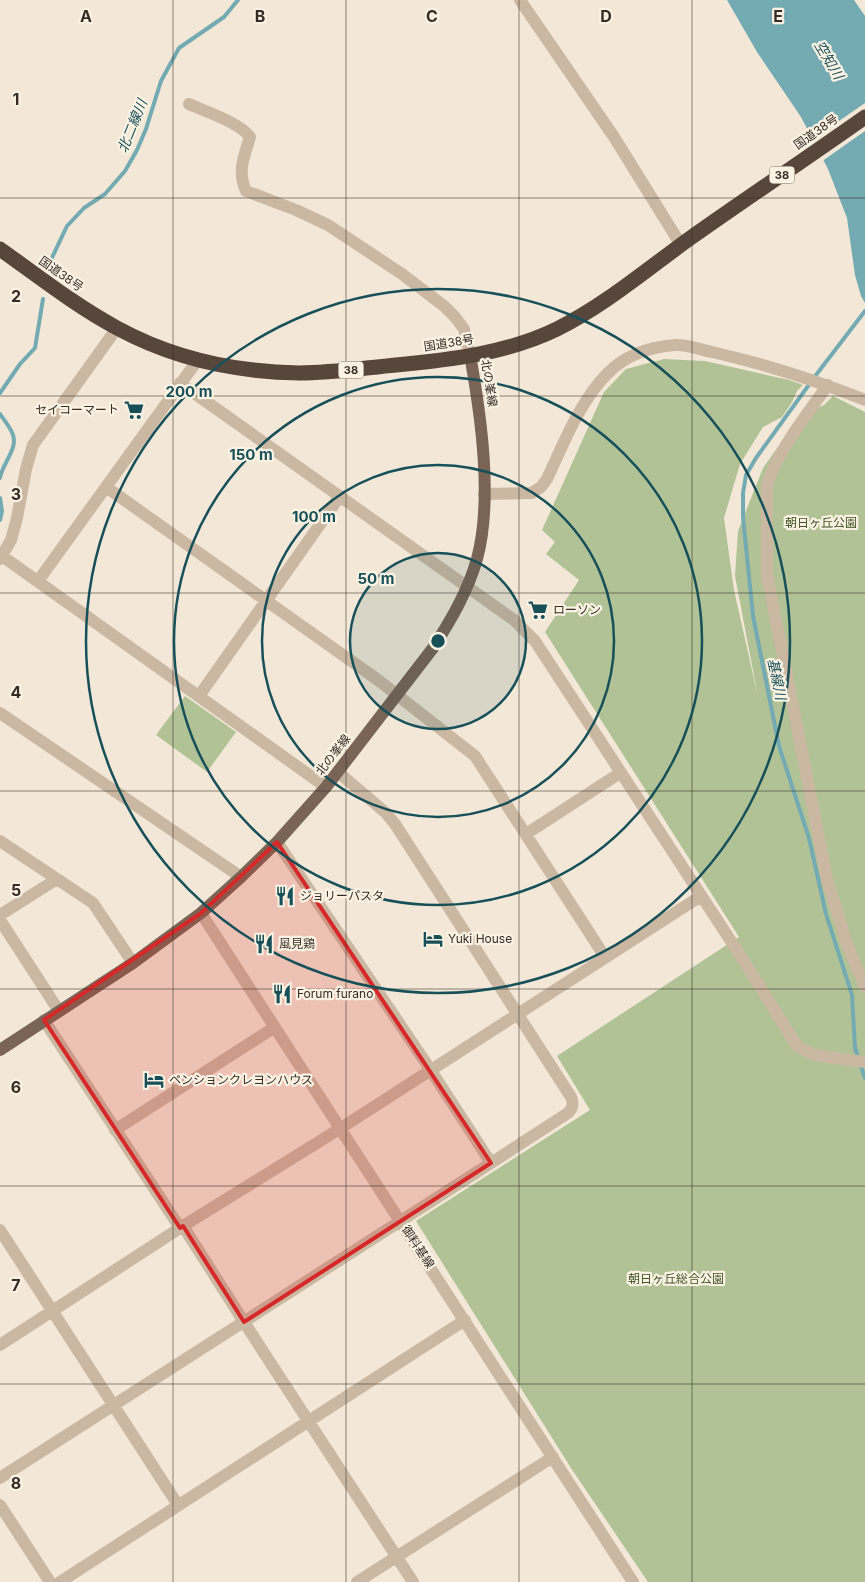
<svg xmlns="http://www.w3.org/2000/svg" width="865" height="1582" viewBox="0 0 865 1582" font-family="Inter,'Noto Sans JP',sans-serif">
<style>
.green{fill:#b0c296}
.water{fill:#74aab2}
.pier{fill:#f3e8d7}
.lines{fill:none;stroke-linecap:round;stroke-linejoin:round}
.stream{stroke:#74aab2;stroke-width:4}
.minor{stroke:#cbb8a2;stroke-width:12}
.major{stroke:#796455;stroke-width:12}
.highway{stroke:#57463b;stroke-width:15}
.marked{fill:#d62828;fill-opacity:0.2;stroke:#d62828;stroke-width:4;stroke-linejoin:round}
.grid{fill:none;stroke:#352c25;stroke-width:1;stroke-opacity:0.55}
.ring{fill:none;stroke:#185059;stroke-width:2.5}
.labels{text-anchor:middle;stroke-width:4.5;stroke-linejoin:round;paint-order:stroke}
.shield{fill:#faf2e3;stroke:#70675e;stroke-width:1}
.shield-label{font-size:11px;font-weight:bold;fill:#352c25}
.street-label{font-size:12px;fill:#352c25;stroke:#faf2e3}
.poi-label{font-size:12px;fill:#352c25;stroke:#faf2e3;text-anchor:start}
.park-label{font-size:12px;fill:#415527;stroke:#faf2e3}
.water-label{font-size:14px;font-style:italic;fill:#185059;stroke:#faf2e3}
.grid-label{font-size:16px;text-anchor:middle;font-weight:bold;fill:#352c25;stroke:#faf2e3;stroke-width:4.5;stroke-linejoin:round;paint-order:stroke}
.centre{fill:#185059;stroke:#faf2e3;stroke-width:2.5}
.ring-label{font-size:15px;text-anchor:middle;font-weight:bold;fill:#185059;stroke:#faf2e3;stroke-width:4.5;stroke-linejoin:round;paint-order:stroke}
</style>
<rect width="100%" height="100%" fill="#f3e8d7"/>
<path class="green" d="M664,359L705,361L789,380L803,385L797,391L792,402L782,417L763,427L740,464L724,518L734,590L758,697L735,576L738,531L763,468L785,437L817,408L824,405L833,396L865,412V1582H648L571,1468L416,1221L590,1110L557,1056L739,937L545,632L579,580L546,554L555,542L542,530L604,392L626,369Z
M185,696L236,732L207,772L156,735Z"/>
<path class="water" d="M727,0H854L865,16V303L861,296L855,275L847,218L828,169L801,117L757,52Z"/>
<path class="pier" d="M865,103V131L821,162L810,141Z"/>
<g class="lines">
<path class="stream" d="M49,264L67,226L84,208L105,194L125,171L137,150L146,129L161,81L179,48L224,17L238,0
M865,311L816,375L756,458L746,475L743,493V517L753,616L779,746L809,838L826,914L852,995L855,1048L865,1078
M0,393L20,364L35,348L43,299
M0,414C4,420 11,428 13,435C18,449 2,464 0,478
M0,498L2,511L0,520"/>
<path class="minor" d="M520,0L614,137L681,245
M189,104C206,112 239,122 250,137C244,157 237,171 246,191L296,210L328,225L402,274L444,306L455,317L464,329L470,355
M180,383L514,620L535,641L742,958L797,1046L814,1055L865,1062
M828,385C809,411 775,455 767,486V575L827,879L848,947L865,987
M106,487L378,680L475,756L605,957
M484,494L532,493L541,487L547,479C563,445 580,401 607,374C625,355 649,347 675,345C687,344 701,350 712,352C765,364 815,380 865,400
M2,556L326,787
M0,559L11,540L17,518L26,469L33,445L117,328
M38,581L197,361
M199,696L340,496
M0,713L241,877
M526,834L620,773
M0,841L93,903L133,963
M277,842L430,1069L491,1163
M201,913L633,1582
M0,915L57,879
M0,920L59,1011
M44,1020L180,1228
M115,1130L275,1027
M183,1226L244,1322L413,1582
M0,1230L178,1505
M0,1345L183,1226L341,1128L701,896
M0,1478L491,1163L568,1113C573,1108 574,1104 571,1097L395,824L386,813L338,772
M0,1505L50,1582
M60,1582L465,1320
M357,1582L553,1457"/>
<path class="major" d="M0,1050L133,963L201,913L241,877L277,842L326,787L433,648C451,620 468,591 477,559C493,500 481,416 470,355"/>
<path class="highway" d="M0,249C38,276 76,306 117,328C174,359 235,372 299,373C331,373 364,368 396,365C450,360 508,353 557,329C605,305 646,270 689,239C747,198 807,158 865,117"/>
</g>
<path class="marked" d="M277,842L491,1163L244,1322L183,1226L180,1228L44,1020L201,913Z"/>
<path class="grid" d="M173,0V1582M346,0V1582M519,0V1582M692,0V1582M0,198H865M0,396H865M0,593H865M0,791H865M0,989H865M0,1186H865M0,1384H865"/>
<circle cx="438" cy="641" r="88" fill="#185059" fill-opacity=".12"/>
<g class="ring">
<circle cx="438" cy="641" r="88"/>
<circle cx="438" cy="641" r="176"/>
<circle cx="438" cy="641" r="264"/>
<circle cx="438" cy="641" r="352"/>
</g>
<defs>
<symbol id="supermarket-bare" viewBox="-9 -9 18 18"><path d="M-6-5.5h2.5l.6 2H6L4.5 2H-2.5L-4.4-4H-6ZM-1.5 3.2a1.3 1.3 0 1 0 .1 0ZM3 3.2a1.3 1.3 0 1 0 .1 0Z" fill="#185059" stroke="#faf2e3" stroke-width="2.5" paint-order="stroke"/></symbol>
<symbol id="restaurant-bare" viewBox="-9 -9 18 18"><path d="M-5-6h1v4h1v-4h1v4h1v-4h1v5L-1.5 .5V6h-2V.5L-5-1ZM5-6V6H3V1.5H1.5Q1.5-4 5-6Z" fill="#185059" stroke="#faf2e3" stroke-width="2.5" paint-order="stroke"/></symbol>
<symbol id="hotel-bare" viewBox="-9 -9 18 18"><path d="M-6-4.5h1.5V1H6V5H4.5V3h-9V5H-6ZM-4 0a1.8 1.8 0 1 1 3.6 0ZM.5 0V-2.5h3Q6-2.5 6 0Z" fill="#185059" stroke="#faf2e3" stroke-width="2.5" paint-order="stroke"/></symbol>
</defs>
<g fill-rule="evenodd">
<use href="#supermarket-bare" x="120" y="396" width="28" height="28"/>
<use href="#supermarket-bare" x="524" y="596" width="28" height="28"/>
<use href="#restaurant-bare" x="271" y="882" width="28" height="28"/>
<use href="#hotel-bare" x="419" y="925" width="28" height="28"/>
<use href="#restaurant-bare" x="250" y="930" width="28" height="28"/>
<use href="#restaurant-bare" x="268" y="980" width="28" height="28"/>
<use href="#hotel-bare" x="140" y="1066" width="28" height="28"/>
</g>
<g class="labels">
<g class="shield">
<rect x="769.5" y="166.5" width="25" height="17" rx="4"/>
<rect x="338.5" y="361.5" width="25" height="17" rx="4"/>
</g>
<g class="shield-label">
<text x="782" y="179">38</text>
<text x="351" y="374">38</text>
</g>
<g class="street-label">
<text transform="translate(816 132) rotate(-35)" y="4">国道38号</text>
<text transform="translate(61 274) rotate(35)" y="4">国道38号</text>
<text transform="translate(449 343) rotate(-9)" y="4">国道38号</text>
<text transform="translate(489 383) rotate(81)" y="4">北の峯線</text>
<text transform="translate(333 755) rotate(-52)" y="4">北の峯線</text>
<text transform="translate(418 1247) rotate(57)" y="4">御料基線</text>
</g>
<g class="poi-label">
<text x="119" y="414" text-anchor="end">セイコーマート</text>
<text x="553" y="614">ローソン</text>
<text x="300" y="900">ジョリーパスタ</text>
<text x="448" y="943">Yuki House</text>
<text x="279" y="948">風見鶏</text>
<text x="297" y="998">Forum furano</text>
<text x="169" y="1084">ペンションクレヨンハウス</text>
</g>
<g class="park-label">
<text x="821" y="527">朝日ヶ丘公園</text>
<text x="676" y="1283">朝日ヶ丘総合公園</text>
</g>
<g class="water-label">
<text transform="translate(829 60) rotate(59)" y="5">空知川</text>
<text transform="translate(132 126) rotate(-68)" y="5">北二線川</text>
<text transform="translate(777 679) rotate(78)" y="5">基線川</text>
</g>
</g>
<g class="grid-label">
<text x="86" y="22">A</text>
<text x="260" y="22">B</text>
<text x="432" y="22">C</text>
<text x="606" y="22">D</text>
<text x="778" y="22">E</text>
<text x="16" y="105">1</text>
<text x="16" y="302">2</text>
<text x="16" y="500">3</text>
<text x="16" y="698">4</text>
<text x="16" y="896">5</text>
<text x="16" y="1093">6</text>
<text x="16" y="1291">7</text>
<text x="16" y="1489">8</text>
</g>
<circle cx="438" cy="641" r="8" class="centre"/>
<g class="ring-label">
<text x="189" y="397">200 m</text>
<text x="251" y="460">150 m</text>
<text x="314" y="522">100 m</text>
<text x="376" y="584">50 m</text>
</g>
</svg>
